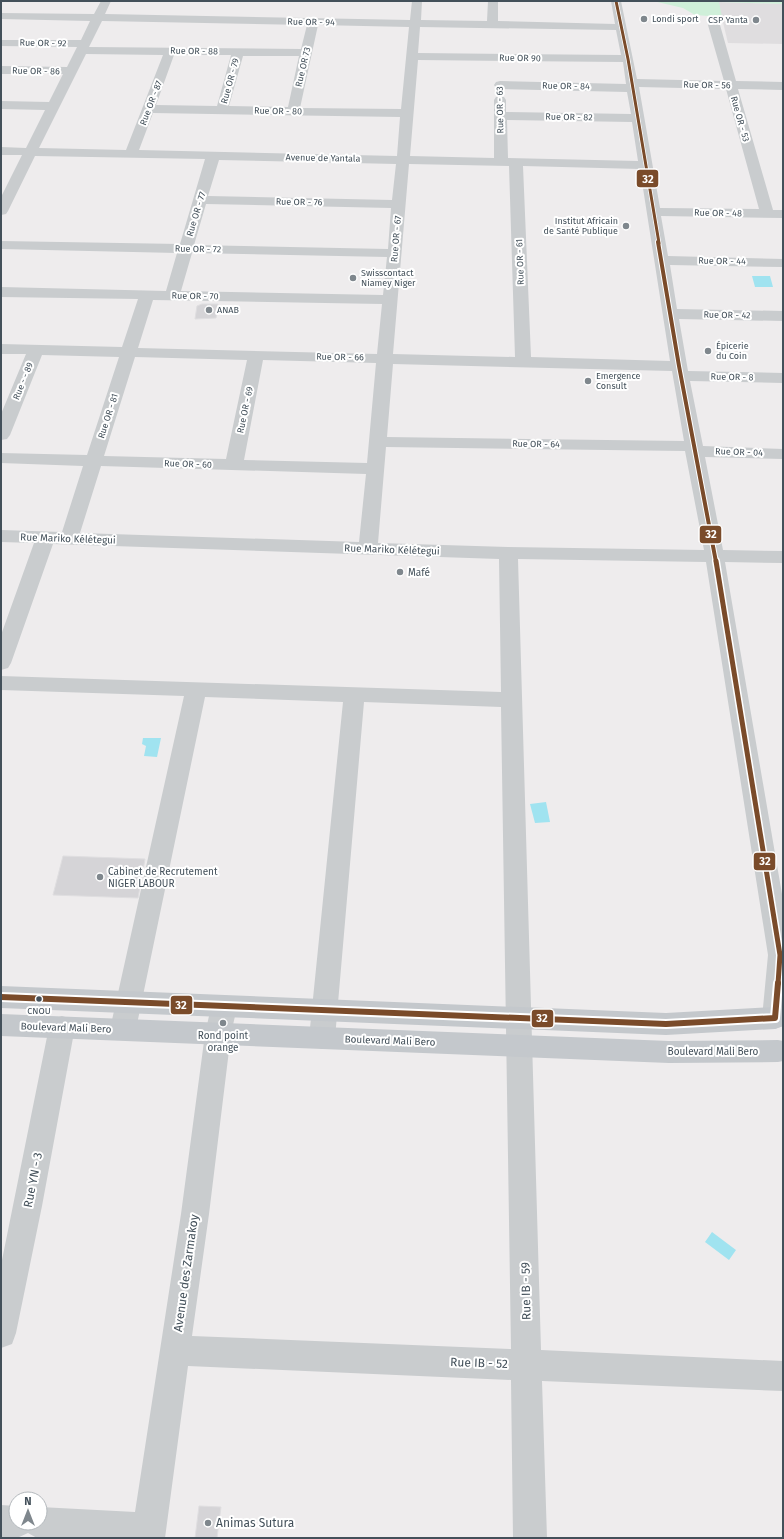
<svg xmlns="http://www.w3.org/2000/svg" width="784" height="1539" viewBox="0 0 784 1539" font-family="'Fira Sans',sans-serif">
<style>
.education{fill:#dfdddf}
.green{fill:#cfefd9}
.water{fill:#a0e3f0}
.building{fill:#d5d4d7;stroke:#dfdee0}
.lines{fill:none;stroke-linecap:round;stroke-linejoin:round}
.minor{fill:#c9ccce;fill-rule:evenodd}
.major{fill:#c4c8cc;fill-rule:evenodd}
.bus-1-far3-casing{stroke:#fff;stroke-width:4.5}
.bus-1-far2-casing{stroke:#fff;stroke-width:6}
.bus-1-far1-casing{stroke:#fff;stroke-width:8}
.bus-1-casing{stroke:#fff;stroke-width:10}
.bus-1-far3{stroke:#7a4b2a;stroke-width:3}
.bus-1-far2{stroke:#7a4b2a;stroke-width:4}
.bus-1-far1{stroke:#7a4b2a;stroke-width:5}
.bus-1{stroke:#7a4b2a;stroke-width:6}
.poi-dot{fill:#7f878d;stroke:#fff;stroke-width:1.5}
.bus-dot{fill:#43505a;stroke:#fff;stroke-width:1.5}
.labels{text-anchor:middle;stroke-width:4;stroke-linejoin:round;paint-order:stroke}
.far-poi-label{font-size:9px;fill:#43505a;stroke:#fff;text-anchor:start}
.far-street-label{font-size:9px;fill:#43505a;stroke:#fff}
.bus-label{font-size:9px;fill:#43505a;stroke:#fff}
.street-label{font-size:10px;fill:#43505a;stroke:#fff}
.poi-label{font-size:10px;fill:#43505a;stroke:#fff;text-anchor:start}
.near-street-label{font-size:12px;fill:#43505a;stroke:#fff}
.near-poi-label{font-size:12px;fill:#43505a;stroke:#fff;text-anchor:start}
.line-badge{stroke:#fff;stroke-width:1.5}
.badge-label{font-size:11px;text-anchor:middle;font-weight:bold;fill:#fff}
</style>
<rect width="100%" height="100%" fill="#eeeced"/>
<path class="education" d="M718,2L783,4V44L728,43Z"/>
<path class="green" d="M653,1H783V4L719,2L722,17L695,15L683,8Z"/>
<path class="water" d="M752,276H770L773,287H755Z
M143,738H161L157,757L144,756L146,746L142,744Z
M546,802L550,822L535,823L530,804Z
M712,1232L736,1250L729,1260L705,1242Z"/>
<path class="building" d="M202,304H218L216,318L195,319L197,306Z
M63,856L145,859L138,898L53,895Z
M199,1506L221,1507L217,1538H195Z"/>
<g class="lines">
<path class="minor" d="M101,1H111L105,14L410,20L412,1H422L421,20L487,21L488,1H498V21L615,24L611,1H621L637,79L724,81L708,25L710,23H718L720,25L736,81L783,82V90L738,89L773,210H783V218L661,216L668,256L783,259V267L670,265L677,309L783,311V321L679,319L688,371L783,373V383L690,381L703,446L783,449V459L705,457L723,550L783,551V563L725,562L783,900V1026L775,1029L766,1026L762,1018L768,955L706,562L518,559L541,1350L783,1361V1391L542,1381L547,1538H513L511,1380L188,1366L165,1538H37L28,1533L17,1538L1,1537V1505L16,1506V1523H40V1507L135,1512L181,1214L205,1034L211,1007L215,999L224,996L233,999L237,1007L231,1034L209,1214L192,1336L511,1349L501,707L364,702L335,1038L331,1046L322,1049L313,1046L309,1038L343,702L205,697L136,1029L132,1037L123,1040L114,1037L110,1029L184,696L1,690V676L501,692L499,559L53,544L11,663L8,668L1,670V635L34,543L1,542V530L62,532L83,466L1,463V453L87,455L119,357L42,355L10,435L7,439L1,440V414L26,354H1V344L122,347L138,299L1,297V287L166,291L177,253L1,249V241L180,244L205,159L35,156L8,211L6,214L1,215V197L22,155H1V147L26,148L45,110L1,109V101L49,102L63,74H1V66L67,67L77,47L1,46V40H81L90,21L1,19V13L94,14ZM102,21L307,25L301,49L89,47ZM318,25L409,27L401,109L300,108ZM420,27L616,30L621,55L418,53ZM86,54L163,55L126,150L39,148ZM174,55H231L217,106L156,105ZM243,56H299L288,107L229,106ZM418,60L623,62L626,84L500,81L496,82L494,85L496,88L500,89L627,92L631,114L506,112V100L504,97H496L494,100V158L410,156ZM639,87L726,89L759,209L660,208ZM153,113L400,117L397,156L139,150ZM507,120L632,122L638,161L508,158ZM219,160L396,164L392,200L208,196ZM409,164L509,166L515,357L393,354ZM523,166L640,169L670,361L531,357ZM206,204L391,208L388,249L194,245ZM192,253L387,257L383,295L181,291ZM153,300L382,304L377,354L138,348ZM135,357L247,360L226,459L104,456ZM263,360L376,363L367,463L244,460ZM393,364L672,371L684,441L387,437ZM386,447L685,451L704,550L508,547L378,543ZM101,466L366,474L359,542L80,533Z
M62,1016L71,1019L75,1027L42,1206L16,1333L12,1344L1,1348V1265L49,1027L53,1019Z"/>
<path class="major" d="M1,986L666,1013L775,1007L783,1010V1026L775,1029L666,1035L1,1008Z
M1,1014L669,1041L778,1040L783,1041V1061L778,1062L669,1063L1,1036Z"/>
<defs>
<path id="bus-1-far3" d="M616,1L628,59L659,243"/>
<path id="bus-1-far2" d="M658,242L679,366L716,562"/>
<path id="bus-1-far1" d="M716,561L780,955L778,984"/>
<path id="bus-1" d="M1,997L666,1024L775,1018L778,983"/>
</defs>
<use href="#bus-1-far3" class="bus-1-far3-casing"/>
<use href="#bus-1-far2" class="bus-1-far2-casing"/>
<use href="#bus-1-far1" class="bus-1-far1-casing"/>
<use href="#bus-1" class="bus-1-casing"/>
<use href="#bus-1-far3" class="bus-1-far3"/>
<use href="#bus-1-far2" class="bus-1-far2"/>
<use href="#bus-1-far1" class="bus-1-far1"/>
<use href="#bus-1" class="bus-1"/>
</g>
<g class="poi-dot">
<circle cx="644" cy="19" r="4"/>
<circle cx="756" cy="20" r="4"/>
<circle cx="626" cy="226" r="4"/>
<circle cx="353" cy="278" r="4"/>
<circle cx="209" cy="310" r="4"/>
<circle cx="708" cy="351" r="4"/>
<circle cx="588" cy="381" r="4"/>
<circle cx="400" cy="572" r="4"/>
<circle cx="100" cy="877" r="4"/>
<circle cx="223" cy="1023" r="4"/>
<circle cx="208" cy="1523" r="4"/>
</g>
<circle class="bus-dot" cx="39" cy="999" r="3.5"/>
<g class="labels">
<g class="far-poi-label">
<text x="652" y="22">Londi sport</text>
<text x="748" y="23" text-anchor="end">CSP Yanta</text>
<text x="618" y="224" text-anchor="end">Institut Africain<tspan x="618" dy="10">de Santé Publique</tspan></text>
<text x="361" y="276">Swisscontact<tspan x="361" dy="10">Niamey Niger</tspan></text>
<text x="217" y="313">ANAB</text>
<text x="716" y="349">Épicerie<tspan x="716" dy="10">du Coin</tspan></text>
<text x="596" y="379">Emergence<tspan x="596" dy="10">Consult</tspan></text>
</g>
<g class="far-street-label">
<text transform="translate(311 22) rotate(1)" y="3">Rue OR - 94</text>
<text transform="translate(43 43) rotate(1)" y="3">Rue OR - 92</text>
<text transform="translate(194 51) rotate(1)" y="3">Rue OR - 88</text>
<text transform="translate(520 58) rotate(1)" y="3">Rue OR 90</text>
<text transform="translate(303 67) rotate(-77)" y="3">Rue OR 73</text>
<text transform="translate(36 71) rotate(1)" y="3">Rue OR - 86</text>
<text transform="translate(230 81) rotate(-75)" y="3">Rue OR - 79</text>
<text transform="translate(707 85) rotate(1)" y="3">Rue OR - 56</text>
<text transform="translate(566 86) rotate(1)" y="3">Rue OR - 84</text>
<text transform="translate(151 103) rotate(-69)" y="3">Rue OR - 87</text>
<text transform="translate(500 110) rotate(-91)" y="3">Rue OR - 63</text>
<text transform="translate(278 111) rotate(1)" y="3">Rue OR - 80</text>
<text transform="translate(569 117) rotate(1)" y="3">Rue OR - 82</text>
<text transform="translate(740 119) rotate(74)" y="3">Rue OR - 53</text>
<text transform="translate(323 158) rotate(1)" y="3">Avenue de Yantala</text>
<text transform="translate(299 202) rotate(1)" y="3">Rue OR - 76</text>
<text transform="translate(718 213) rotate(1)" y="3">Rue OR - 48</text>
<text transform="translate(196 214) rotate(-73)" y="3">Rue OR - 77</text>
<text transform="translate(396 239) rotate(-85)" y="3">Rue OR - 67</text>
<text transform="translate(198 249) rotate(1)" y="3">Rue OR - 72</text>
<text transform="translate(722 261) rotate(1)" y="3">Rue OR - 44</text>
<text transform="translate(520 262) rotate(-92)" y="3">Rue OR - 61</text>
<text transform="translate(195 296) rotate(1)" y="3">Rue OR - 70</text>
<text transform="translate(727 315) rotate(1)" y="3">Rue OR - 42</text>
<text transform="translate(340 357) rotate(1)" y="3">Rue OR - 66</text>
<text transform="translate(732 377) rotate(1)" y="3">Rue OR - 8</text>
<text transform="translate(23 381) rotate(-68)" y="3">Rue - - 89</text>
<text transform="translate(245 410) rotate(-78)" y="3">Rue OR - 69</text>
<text transform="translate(108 416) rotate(-72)" y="3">Rue OR - 81</text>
<text transform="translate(536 444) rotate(1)" y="3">Rue OR - 64</text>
<text transform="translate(739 452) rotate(2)" y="3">Rue OR - 04</text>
<text transform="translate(188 464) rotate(2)" y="3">Rue OR - 60</text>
</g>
<g class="bus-label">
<text x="39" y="1014">CNOU</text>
</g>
<g class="street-label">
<text transform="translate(68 538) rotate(2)" y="4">Rue Mariko Kélétegui</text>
<text transform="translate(392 549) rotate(2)" y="4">Rue Mariko Kélétegui</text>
<text transform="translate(66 1027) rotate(2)" y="4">Boulevard Mali Bero</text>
<text transform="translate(390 1040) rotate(2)" y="4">Boulevard Mali Bero</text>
<text x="713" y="1055">Boulevard Mali Bero</text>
</g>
<g class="poi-label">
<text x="408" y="576">Mafé</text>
<text x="108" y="875">Cabinet de Recrutement<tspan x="108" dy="12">NIGER LABOUR</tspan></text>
<text x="223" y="1039" text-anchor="middle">Rond point<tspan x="223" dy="12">orange</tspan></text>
</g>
<g class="near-street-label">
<text transform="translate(33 1180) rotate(-79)" y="4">Rue YN - 3</text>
<text transform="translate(186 1273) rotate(-82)" y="4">Avenue des Zarmakoy</text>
<text transform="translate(526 1291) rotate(-91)" y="4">Rue IB - 59</text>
<text transform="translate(479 1363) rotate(2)" y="4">Rue IB - 52</text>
</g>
<g class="near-poi-label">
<text x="216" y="1527">Animas Sutura</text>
</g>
</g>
<g class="line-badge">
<rect x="636" y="169" width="23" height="19" rx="4" fill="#7a4b2a"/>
<rect x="699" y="525" width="23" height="19" rx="4" fill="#7a4b2a"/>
<rect x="753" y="852" width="23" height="19" rx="4" fill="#7a4b2a"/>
<rect x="170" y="995" width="23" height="20" rx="4" fill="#7a4b2a"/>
<rect x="531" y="1009" width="23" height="19" rx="4" fill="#7a4b2a"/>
</g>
<g class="badge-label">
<text x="648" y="183">32</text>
<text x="711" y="538">32</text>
<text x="765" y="865">32</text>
<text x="181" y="1009">32</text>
<text x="542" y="1022">32</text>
</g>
<rect width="784" height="1539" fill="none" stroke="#43505a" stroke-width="4"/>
<g transform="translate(28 1511)"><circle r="19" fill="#ffffff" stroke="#b4b9bd"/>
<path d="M0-3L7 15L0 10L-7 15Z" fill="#7f878d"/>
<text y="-6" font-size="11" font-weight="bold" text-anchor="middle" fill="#43505a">N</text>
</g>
</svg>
